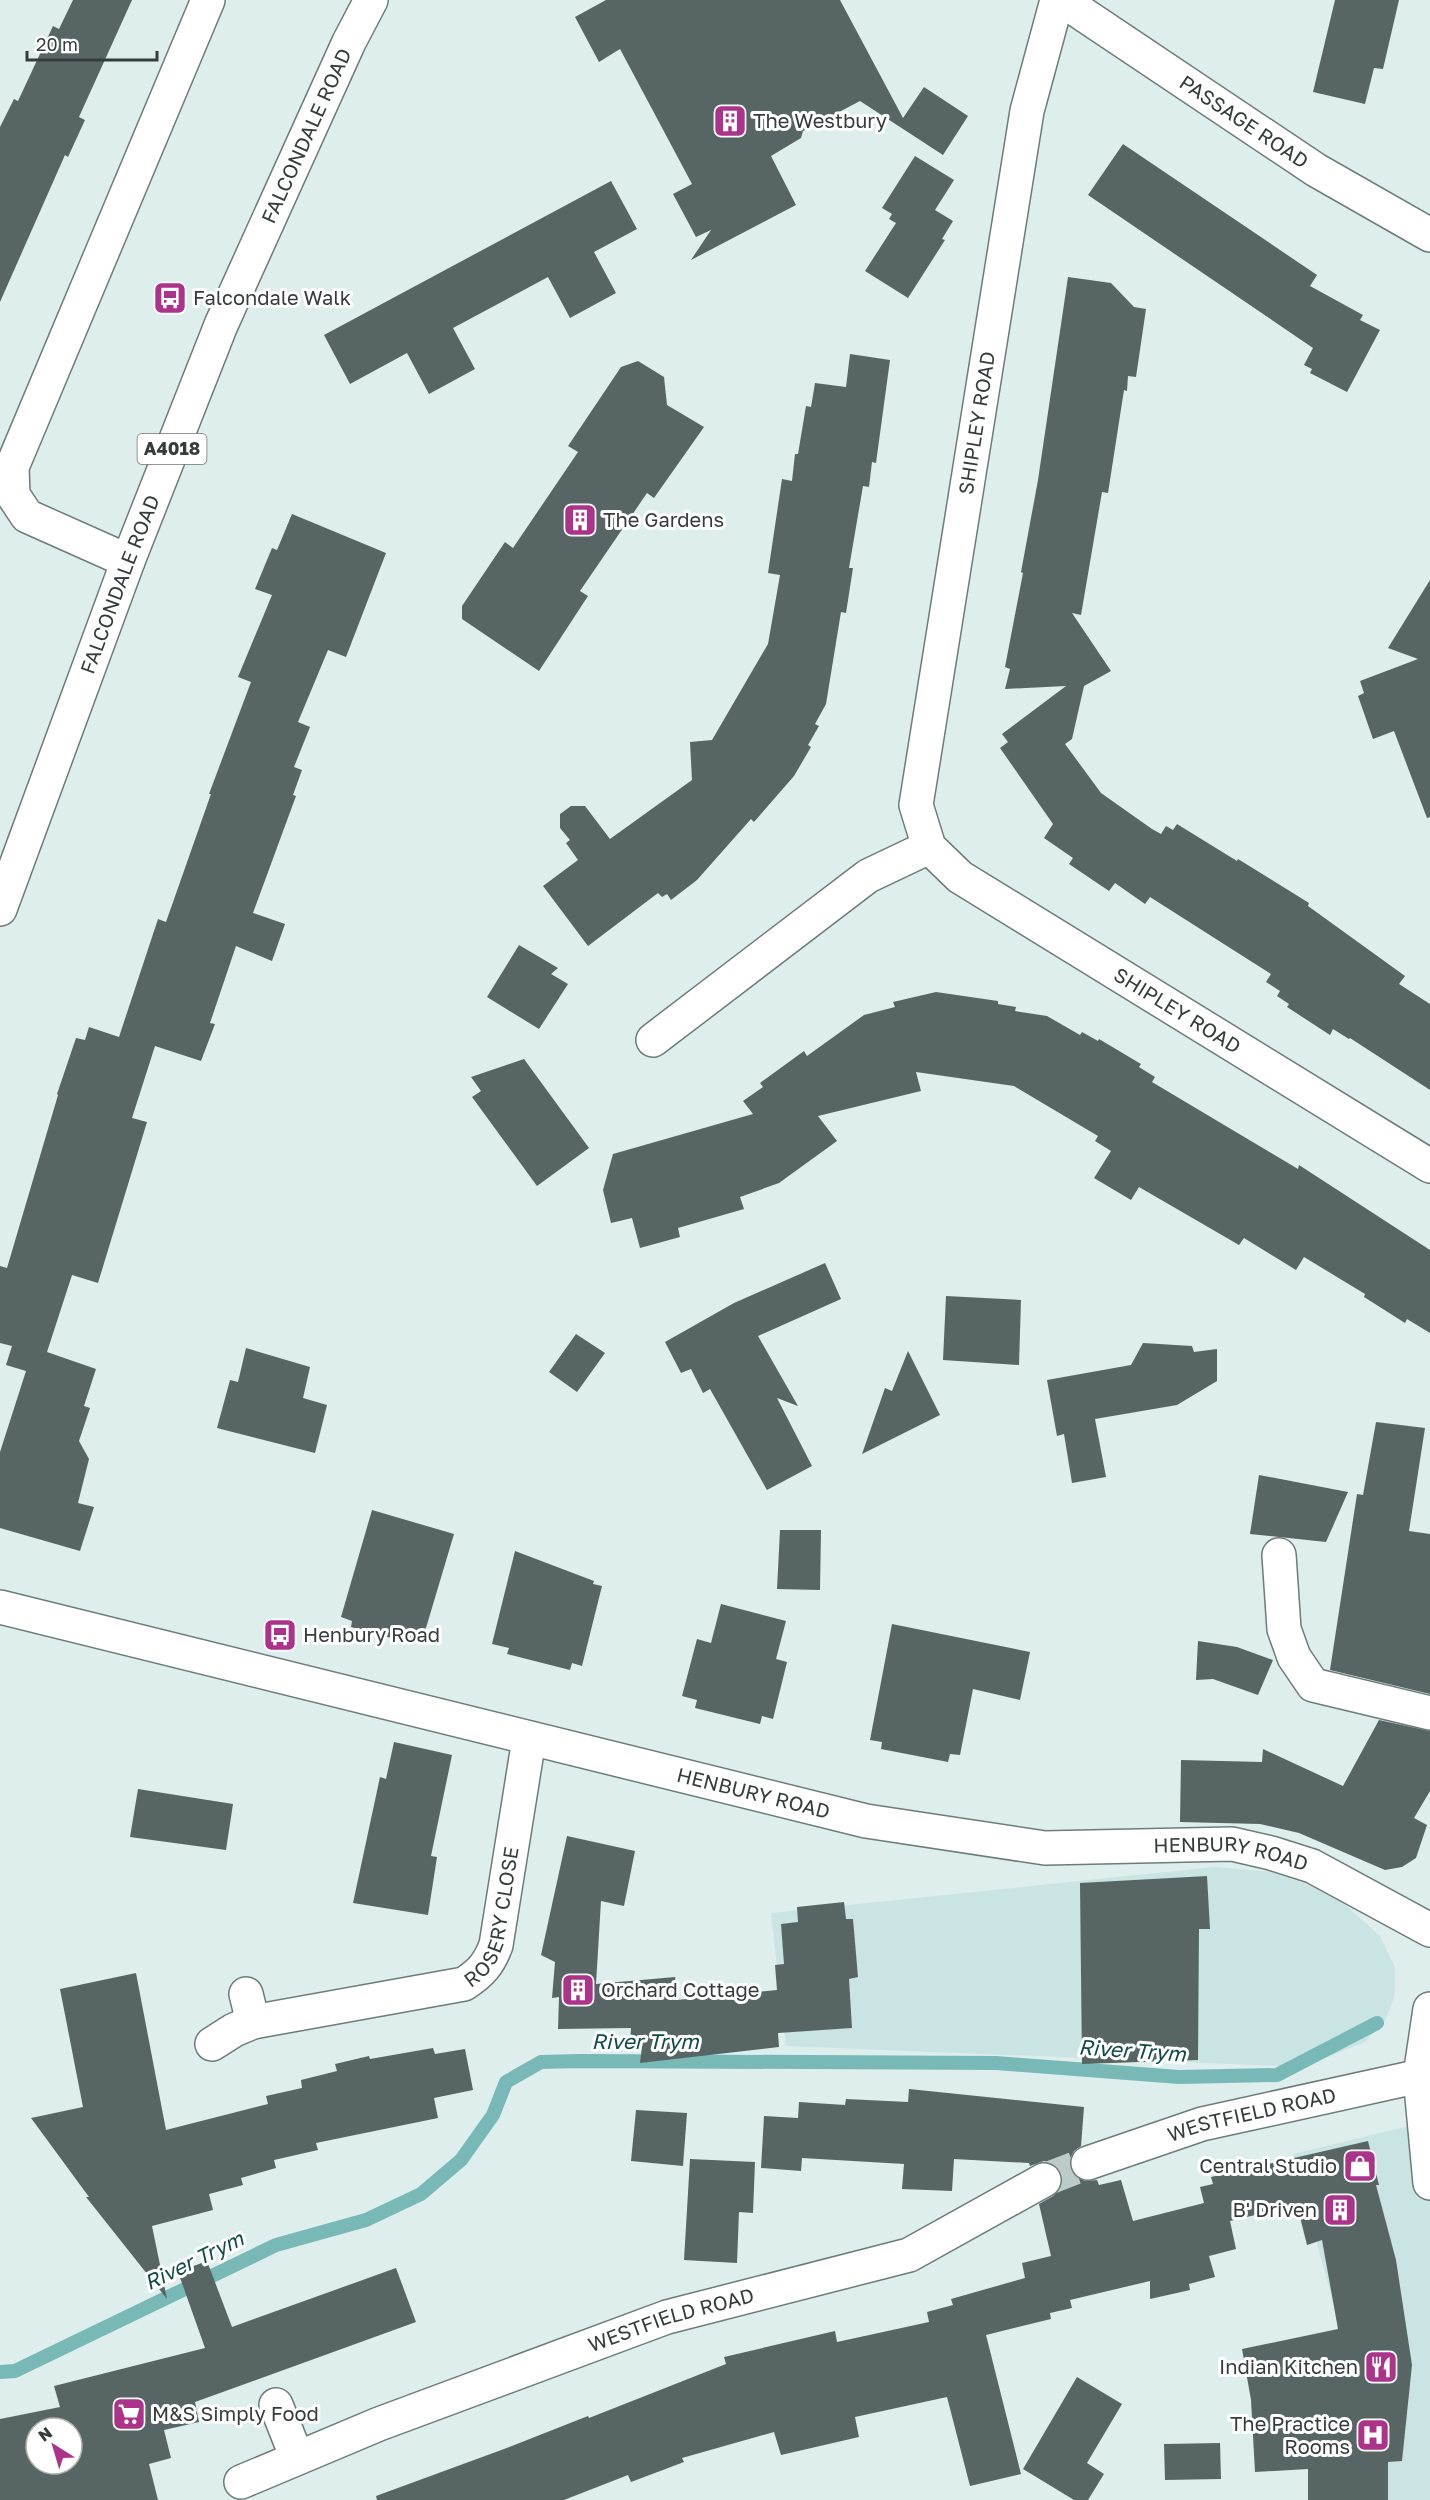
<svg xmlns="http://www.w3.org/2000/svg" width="1430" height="2500" viewBox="0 0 1430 2500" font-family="'Golos Text',sans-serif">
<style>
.built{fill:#cae4e3}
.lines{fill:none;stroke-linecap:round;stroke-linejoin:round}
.stream{stroke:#78b8b6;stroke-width:14}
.building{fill:#576665;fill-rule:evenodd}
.street-tunnel{stroke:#bccaca;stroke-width:33;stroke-dasharray:33 16;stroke-linecap:butt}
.street-casing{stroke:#6d7c7b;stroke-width:36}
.secondary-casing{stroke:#6d7c7b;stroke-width:36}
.primary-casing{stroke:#6d7c7b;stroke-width:36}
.street{stroke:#fff;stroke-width:33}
.secondary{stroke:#fff;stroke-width:33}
.primary{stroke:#fff;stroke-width:33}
.labels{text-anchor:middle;stroke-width:6;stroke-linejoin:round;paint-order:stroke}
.shield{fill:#fff;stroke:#727676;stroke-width:1.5}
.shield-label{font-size:18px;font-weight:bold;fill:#363c3c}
.poi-label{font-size:20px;fill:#363c3c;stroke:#fff;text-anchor:start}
.street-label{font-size:20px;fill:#363c3c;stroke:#fff}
.water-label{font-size:21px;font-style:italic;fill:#104a49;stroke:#fff}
</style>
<rect width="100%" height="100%" fill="#ddeeed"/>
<path class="built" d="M1215,1867L1272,1872L1308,1885L1343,1903L1380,1936L1395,1967V1994L1386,2019L1365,2042L1303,2067L786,2046L771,1913Z
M1430,2121V2500H1344L1345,2347L1293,2154Z"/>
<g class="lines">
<path class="stream" d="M0,2372L15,2371L276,2245L366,2220L421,2194L461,2160L493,2115L506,2082L541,2062L581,2061L996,2063L1179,2077L1277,2075L1377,2023"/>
</g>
<path class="building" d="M73,0H132L79,117L85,120L68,157L65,155L0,302V127L14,99L18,101L53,26L59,29Z
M606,0H840L903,118L924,87L968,116L943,155L860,101L803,131L801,138L771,156L796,205L691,260L711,230L696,237L673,194L692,184L620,49L599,62L575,17Z
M1335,0H1399L1383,69L1374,68L1365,104L1313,92Z
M1123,144L1317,275L1310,286L1363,315L1360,320L1380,330L1347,392L1310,373L1312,369L1304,365L1313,348L1088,195Z
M915,156L954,180L935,210L953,221L942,239L945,240L908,298L865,271L896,223L889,219L892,214L882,208Z
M611,181L637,229L594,252L616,293L570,318L548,277L453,328L475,369L429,394L407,353L350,384L324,335Z
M1068,277L1111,283L1134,307L1146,309L1136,377L1128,376L1127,391L1124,390L1108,493L1102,492L1081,615L1072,613L1111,671L1084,686L1072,739L1065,744L1101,793L1152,829L1161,834L1166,826L1173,830L1177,824L1237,861L1238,859L1309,903L1308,906L1405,976L1399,984L1430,1004V1090L1350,1038L1349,1039L1333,1029L1330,1035L1287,1007L1289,1004L1277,996L1280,991L1266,982L1271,974L1150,897L1145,904L1115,883L1109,891L1069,864L1073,858L1044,838L1053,824L1000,748L1008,742L1002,734L1066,686L1005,689L1010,669L1005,667L1023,573L1021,572L1038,480Z
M850,354L890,360L876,463L872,462L869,487L863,486L849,568H853L846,613L841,612L826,704L815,724L819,726L808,745L811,747L794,776L754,822L751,819L697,880L671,900L667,894L662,897L658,893L588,946L543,886L578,860L566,843L570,840L560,828V814L571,806H585L610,839L692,780L690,742L712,740L768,644L780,575L768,573L782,479L792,481L795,454H798L806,406L811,407L815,383L846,387Z
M638,361L664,377L667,405L704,427L654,498L647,493L580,591L588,596L539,671L462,619V606L505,542L513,548L578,452L568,446L621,367Z
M292,514L386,553L346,657L328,650L298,722L310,727L294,767L302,770L293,795L296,796L253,913L285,924L272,961L236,946L210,1023L215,1024L201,1061L155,1046L132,1118L147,1122L98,1283L72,1275L47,1352L96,1369L84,1406L90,1408L79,1441L89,1459L78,1503L94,1507L80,1551L0,1528V1452L26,1371L6,1365L12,1346L0,1343V1266L7,1268L58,1095L57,1094L76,1038L85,1040L89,1027L119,1037L158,919L166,922L211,794H209L251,682L238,677L272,595L255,589L272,548L277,550Z
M1430,580V817L1427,818L1394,731L1373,739L1358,696L1364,693L1360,681L1418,659L1388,648Z
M519,945L558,968L551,974L568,984L539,1029L487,997Z
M936,992L998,1001V1004L1016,1007L1015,1011L1047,1016L1080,1035L1082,1032L1098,1041L1099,1039L1141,1064L1139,1067L1155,1077L1152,1082L1298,1169L1299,1165L1430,1250V1333L1407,1319L1405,1323L1364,1297L1365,1294L1304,1257L1296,1270L1244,1238L1239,1245L1139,1187L1131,1200L1094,1178L1111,1151L1095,1141L1098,1136L1014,1086L916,1072L921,1091L818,1116L837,1141L779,1183L740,1197L744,1209L678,1228L680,1237L640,1248L632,1218L611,1223L603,1190L613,1154L753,1114L743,1101L763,1087L760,1083L804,1051L807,1056L864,1015L895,1007L893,1002Z
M524,1059L589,1148L537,1186L472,1097L481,1091L471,1077Z
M825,1263L841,1299L758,1336L798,1406L777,1398L812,1466L767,1490L710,1389L703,1393L691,1369L681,1373L665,1342L734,1303Z
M946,1296L1021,1300L1019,1365L943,1360Z
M576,1334L605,1353L577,1392L549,1372Z
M1143,1343L1192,1346L1194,1352L1217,1349V1381L1177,1405L1095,1419L1106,1477L1072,1483L1064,1434L1057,1436L1047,1380L1131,1365Z
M246,1348L310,1367L303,1398L327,1405L315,1453L217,1428L230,1380L238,1382Z
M908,1351L940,1415L862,1454L885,1388L892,1391Z
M1376,1422L1425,1428L1409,1531L1430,1534V1694L1330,1670L1357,1494L1363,1495Z
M1259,1475L1348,1492L1326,1542L1250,1534Z
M372,1510L454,1534L423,1638L413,1635L410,1643L351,1627L352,1621L341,1617Z
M780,1530H821L820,1590L777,1589Z
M515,1551L594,1581L593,1584L602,1586L582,1666L572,1663L570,1670L507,1654L509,1648L492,1644Z
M721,1604L786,1621L776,1659L787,1662L773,1719L762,1716L760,1724L695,1708L697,1700L682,1696L697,1639L711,1643Z
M892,1624L1030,1652L1020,1700L973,1689L960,1755L950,1754L948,1762L881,1749L882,1742L870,1740Z
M1198,1641L1237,1647L1273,1660L1258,1695L1213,1679L1196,1680Z
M1379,1720L1430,1731V1791L1414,1818L1427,1825L1416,1858L1402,1867L1385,1870L1299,1833L1260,1824L1180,1822L1181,1760L1262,1762L1263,1749L1343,1786Z
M394,1742L452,1755L431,1856L437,1857L428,1915L353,1903L380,1777L386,1779Z
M138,1789L233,1804L226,1850L130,1837Z
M567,1836L635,1851L624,1906L601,1901L596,1984L675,1977L677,2000L777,1990L775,1965L784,1964L781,1924L798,1922L797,1907L844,1902L846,1919H853L858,1977L849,1979L852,2028L778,2033L779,2047L640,2063L642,2046L630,2044L631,2028L558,2029L559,1997L552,1998L555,1962L541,1955Z
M1207,1876L1210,1929H1199L1198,2060L1082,2064L1080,1883Z
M136,1973L166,2130L268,2104L266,2096L302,2088L301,2080L337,2071L335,2064L369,2056L370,2059L433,2048L435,2054L465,2049L473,2090L434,2098L438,2118L316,2143L318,2150L274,2160L276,2168L241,2178L243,2185L209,2194L213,2210L152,2226L167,2299L86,2197H89L31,2118L83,2107L60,1989Z
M909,2089L1084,2107L1081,2146L1074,2151L1070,2159L1071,2170L1076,2177L1085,2181L1097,2180L1099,2185L1121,2180L1133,2221L1204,2203L1200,2187L1213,2184L1211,2177L1368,2141L1379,2185H1376L1396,2260L1412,2365L1402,2461L1388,2462V2500H1308V2469L1255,2472L1251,2400L1242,2349L1338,2329L1322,2240L1307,2245L1297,2205L1230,2221L1236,2249L1209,2256L1215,2277L1189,2284L1190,2290L1150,2299V2281L1070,2300L1072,2308L1050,2313L1051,2319L986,2335L1021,2474L970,2486L947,2397L855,2417L859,2437L781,2455L774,2432L682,2458L684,2462L631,2482L628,2475L564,2500H377L376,2496L504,2449L588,2416L589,2418L726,2364L724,2357L835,2331L837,2342L929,2322L927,2312L953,2305L951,2299L1025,2278L1022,2263L1051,2256L1039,2204L1053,2196L1060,2189L1063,2181L1061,2171L1053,2164L1044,2161L1030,2166L1029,2163L954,2159L952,2191L902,2189L904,2164L802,2158L801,2171L761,2168L764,2116L798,2118L799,2102L845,2105L846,2099L908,2102Z
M636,2110L687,2113L683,2166L631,2161Z
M690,2159L755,2162L753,2213L739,2212L737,2263L684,2260Z
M207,2261L232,2327L396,2268L416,2322L195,2402L199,2422L164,2430L171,2458L149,2464L158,2500H0V2419L60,2407L54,2386L205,2348L178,2272ZM36,2428H72V2464H36Z
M1077,2377L1122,2404L1087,2463L1104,2474L1088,2500H1074L1023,2469Z
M1220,2443L1221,2479L1165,2480L1164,2444Z"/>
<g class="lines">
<path class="street-tunnel" d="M1044,2180L1088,2163"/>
<defs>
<g id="street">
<path id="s1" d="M1057,0L1027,111L916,805L929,847L960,877L1430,1166"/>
<path d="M128,561L27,516L13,495L12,467L208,0"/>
<path d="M653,1040L868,876L929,847"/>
<path d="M1279,1555L1284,1629L1294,1657L1313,1685L1430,1713"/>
<path d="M246,1994L253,2022"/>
<path id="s2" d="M212,2044L234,2030L253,2022L464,1984C481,1973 489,1964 496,1945L529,1739"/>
<path id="s3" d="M1088,2163L1202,2124L1420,2076"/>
<path d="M276,2405L297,2458"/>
<path id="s4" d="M241,2482L379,2424L667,2317L909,2255L1044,2180"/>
</g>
<g id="secondary">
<path id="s5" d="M1062,0L1316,170L1430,235"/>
<path id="s6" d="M0,1607L866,1821L1045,1848L1232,1844L1271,1853L1312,1866L1430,1930"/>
<path d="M1430,2009L1420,2076L1430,2183"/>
</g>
<g id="primary">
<path id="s7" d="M0,909L128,561L221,325L349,42L371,0"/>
</g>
</defs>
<use href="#street" class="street-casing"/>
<use href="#secondary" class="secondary-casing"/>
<use href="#primary" class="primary-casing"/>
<use href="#street" class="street"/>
<use href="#secondary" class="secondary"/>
<use href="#primary" class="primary"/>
</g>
<defs>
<symbol id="building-square" viewBox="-11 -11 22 22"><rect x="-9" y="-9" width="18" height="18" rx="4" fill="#ab338a" stroke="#fff"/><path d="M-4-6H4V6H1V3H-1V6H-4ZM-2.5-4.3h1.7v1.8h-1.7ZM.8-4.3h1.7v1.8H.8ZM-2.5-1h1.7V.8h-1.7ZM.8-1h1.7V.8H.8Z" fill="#fff"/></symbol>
<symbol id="bus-square" viewBox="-11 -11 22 22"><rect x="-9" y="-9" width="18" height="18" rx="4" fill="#ab338a" stroke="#fff"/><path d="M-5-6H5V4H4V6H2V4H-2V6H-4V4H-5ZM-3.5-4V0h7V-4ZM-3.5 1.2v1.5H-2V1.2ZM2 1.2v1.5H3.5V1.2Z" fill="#fff"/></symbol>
<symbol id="shop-square" viewBox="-11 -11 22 22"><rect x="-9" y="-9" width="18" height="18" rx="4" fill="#ab338a" stroke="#fff"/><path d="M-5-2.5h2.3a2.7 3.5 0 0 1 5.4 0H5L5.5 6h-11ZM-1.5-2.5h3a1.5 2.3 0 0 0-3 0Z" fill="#fff"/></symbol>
<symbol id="restaurant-square" viewBox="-11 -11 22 22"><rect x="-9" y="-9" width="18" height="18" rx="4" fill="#ab338a" stroke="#fff"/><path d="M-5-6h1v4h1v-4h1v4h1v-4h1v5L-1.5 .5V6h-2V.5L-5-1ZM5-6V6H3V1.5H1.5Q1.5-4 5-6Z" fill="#fff"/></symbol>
<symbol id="supermarket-square" viewBox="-11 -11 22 22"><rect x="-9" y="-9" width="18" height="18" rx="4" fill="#ab338a" stroke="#fff"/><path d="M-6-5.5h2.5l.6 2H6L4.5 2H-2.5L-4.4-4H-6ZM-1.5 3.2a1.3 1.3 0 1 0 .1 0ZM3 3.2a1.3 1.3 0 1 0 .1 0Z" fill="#fff"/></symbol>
<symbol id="hospital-square" viewBox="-11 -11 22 22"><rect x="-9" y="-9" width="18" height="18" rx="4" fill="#ab338a" stroke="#fff"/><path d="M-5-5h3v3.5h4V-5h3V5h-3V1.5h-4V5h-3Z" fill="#fff"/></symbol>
</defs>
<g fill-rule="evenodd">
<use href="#building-square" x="711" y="102" width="38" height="38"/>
<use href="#bus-square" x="151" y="279" width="38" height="38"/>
<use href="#building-square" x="561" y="501" width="38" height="38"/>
<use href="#bus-square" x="261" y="1616" width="38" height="38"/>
<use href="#building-square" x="559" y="1971" width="38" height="38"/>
<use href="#shop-square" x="1341" y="2147" width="38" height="38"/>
<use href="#building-square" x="1321" y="2191" width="38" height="38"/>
<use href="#restaurant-square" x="1362" y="2348" width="38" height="38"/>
<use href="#supermarket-square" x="110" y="2395" width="38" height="38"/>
<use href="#hospital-square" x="1354" y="2416" width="38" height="38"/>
</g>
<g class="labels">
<rect class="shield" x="137.5" y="434" width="69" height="30" rx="4.5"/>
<g class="shield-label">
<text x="172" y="455">A4018</text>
</g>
<g class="poi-label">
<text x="753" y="128">The Westbury</text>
<text x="193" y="305">Falcondale Walk</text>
<text x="603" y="527">The Gardens</text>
<text x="303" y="1642">Henbury Road</text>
<text x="601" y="1997">Orchard Cottage</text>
<text x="1337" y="2173" text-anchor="end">Central Studio</text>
<text x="1317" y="2217" text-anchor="end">B' Driven</text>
<text x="1358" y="2374" text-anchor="end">Indian Kitchen</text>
<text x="152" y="2421">M&amp;S Simply Food</text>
<text x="1350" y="2431" text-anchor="end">The Practice<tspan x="1350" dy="23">Rooms</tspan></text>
</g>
<g class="street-label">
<text dy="7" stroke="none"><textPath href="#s5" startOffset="219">PASSAGE ROAD</textPath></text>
<text dy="7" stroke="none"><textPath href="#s7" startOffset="832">FALCONDALE ROAD</textPath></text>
<text transform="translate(977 423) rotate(-81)" y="7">SHIPLEY ROAD</text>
<text dy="7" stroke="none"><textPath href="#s7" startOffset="346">FALCONDALE ROAD</textPath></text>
<text dy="7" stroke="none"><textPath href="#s1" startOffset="1160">SHIPLEY ROAD</textPath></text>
<text dy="7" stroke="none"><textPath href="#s6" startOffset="776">HENBURY ROAD</textPath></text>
<text dy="7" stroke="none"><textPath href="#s6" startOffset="1260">HENBURY ROAD</textPath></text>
<text dy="7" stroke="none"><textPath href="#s2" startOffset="338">ROSERY CLOSE</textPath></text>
<text dy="7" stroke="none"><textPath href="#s3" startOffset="171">WESTFIELD ROAD</textPath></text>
<text dy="7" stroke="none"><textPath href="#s4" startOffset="460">WESTFIELD ROAD</textPath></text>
</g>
<g class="water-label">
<text x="645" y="2049">River Trym</text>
<text transform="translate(1132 2051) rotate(4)" y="7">River Trym</text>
<text transform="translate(194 2261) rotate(-26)" y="7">River Trym</text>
</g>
</g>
<g transform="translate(54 2446) rotate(323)"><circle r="28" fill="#ffffff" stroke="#afb1b1" stroke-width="1.5"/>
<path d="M0-4.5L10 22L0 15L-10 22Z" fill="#ab338a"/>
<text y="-9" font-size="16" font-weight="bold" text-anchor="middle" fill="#363c3c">N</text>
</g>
<path d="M27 51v9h130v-9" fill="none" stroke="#363c3c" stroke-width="3"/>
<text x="36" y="51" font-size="18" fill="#363c3c" stroke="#ffffff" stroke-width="4.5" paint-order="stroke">20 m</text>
</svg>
